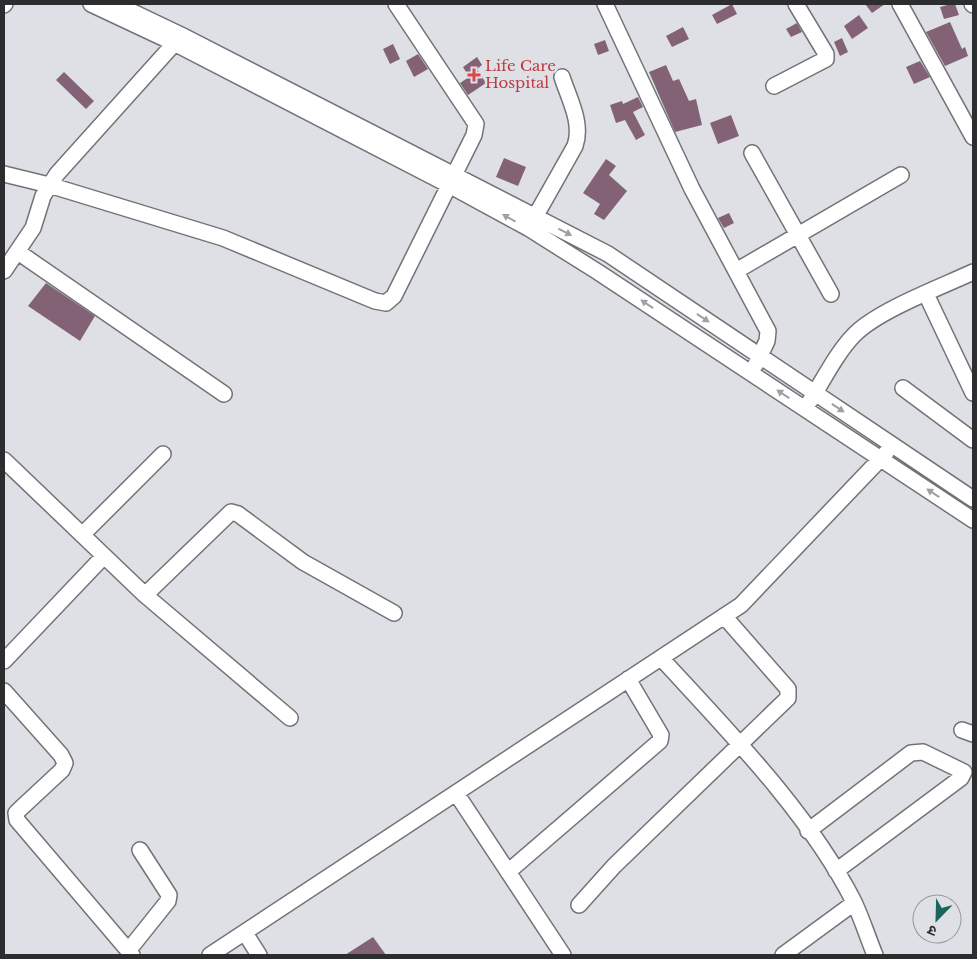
<svg xmlns="http://www.w3.org/2000/svg" width="977" height="959" viewBox="0 0 977 959" font-family="'Libre Baskerville','Noto Sans Devanagari',serif">
<style>
.building{fill:#846276}
.lines{fill:none;stroke-linecap:round;stroke-linejoin:round}
.minor-casing{stroke:#717378;stroke-width:18}
.minor{stroke:#fff;stroke-width:15}
.oneway{fill:#a0a0a1}
.health-dot{fill:#e0444e;stroke:#dee0e5;stroke-width:2}
.labels{text-anchor:middle;stroke-width:5;stroke-linejoin:round;paint-order:stroke}
.health-label{font-size:15px;fill:#be3a42;stroke:#dee0e5;text-anchor:start}
</style>
<rect width="100%" height="100%" fill="#dee0e5"/>
<path class="building" d="M732,4L737,14L717,24L712,15Z
M865,4H885L872,13Z
M951,4H955L959,15L944,19L940,7Z
M859,15L868,28L852,39L844,26Z
M950,22L962,49L965,47L968,56L945,66L926,32Z
M797,23L802,32L791,37L786,29Z
M683,27L689,39L672,47L666,36Z
M842,38L848,52L840,56L834,42Z
M605,40L609,51L598,55L594,44Z
M393,44L400,59L390,64L383,49Z
M418,54L428,69L414,77L406,61Z
M477,57L482,65L477,69L486,83L468,95L460,83L469,77L463,67Z
M920,61L930,77L914,84L906,67Z
M666,65L673,81L679,79L689,101L696,99L702,125L675,132L649,72Z
M64,72L94,101L86,109L56,80Z
M638,97L643,107L633,112L645,135L636,140L625,120L616,123L610,105L622,101L623,104Z
M731,115L739,136L718,144L710,123Z
M504,158L526,167L518,186L496,177Z
M606,159L616,166L609,175L627,191L604,220L594,214L600,204L583,193Z
M729,213L734,223L724,228L718,218Z
M46,283L95,316L80,341L28,306Z
M373,937L386,955H345Z"/>
<g class="lines">
<defs>
<path id="minor" d="M91,4L174,43L449,185L528,228L598,272L973,520
M116,4L181,35L608,254L973,499
M605,4L692,189L768,331L767,341L756,364
M900,4L973,137
M972,4L973,5
M4,5L5,4
M774,86L826,59V54L796,4
M752,153L831,294
M4,174L49,185L223,238L375,301L386,303L394,296L474,135L476,124L396,4
M535,217L575,146C583,123 569,99 562,77
M18,252L224,394
M4,271L33,228L43,196L57,174L181,36
M736,271L901,175
M926,294L973,393
M903,388L973,440
M810,401C824,379 837,352 855,334C879,310 941,287 973,272
M4,460L145,595L290,718
M82,535L163,454
M145,595L231,512L238,514L303,562L394,613
M661,658C728,731 809,813 854,902C862,919 868,938 875,955
M4,661L104,556
M4,691L61,755L65,763L62,770L19,810L16,813L17,820L132,955
M962,730L973,734
M456,793L563,955
M808,831L911,753L923,752L964,772L961,778L836,871
M508,872L660,741L661,735L628,679
M579,905L614,866L788,698V689L724,616
M245,933L259,955
M128,951L168,901L169,895L140,850
M210,955L741,605L886,453
M783,955L854,903"/>
</defs>
<use href="#minor" class="minor-casing"/>
<use href="#minor" class="minor"/>
</g>
<defs><path id="oneway-solid" d="M-6-.8H1V-3.2L6.5 0L1 3.2V.8H-6Z" transform="scale(1.25)"/></defs>
<g class="oneway">
<use href="#oneway-solid" transform="translate(509 218) rotate(-151)"/>
<use href="#oneway-solid" transform="translate(565 232) rotate(27)"/>
<use href="#oneway-solid" transform="translate(647 304) rotate(-146)"/>
<use href="#oneway-solid" transform="translate(703 318) rotate(34)"/>
<use href="#oneway-solid" transform="translate(783 394) rotate(-147)"/>
<use href="#oneway-solid" transform="translate(838 408) rotate(34)"/>
<use href="#oneway-solid" transform="translate(933 493) rotate(-147)"/>
</g>
<path class="health-dot" d="M471.5 67.5h5v5h5v5h-5v5h-5v-5h-5v-5h5z"/>
<g class="labels">
<g class="health-label">
<text x="485" y="71">Life Care<tspan x="485" dy="17">Hospital</tspan></text>
</g>
</g>
<rect width="977" height="959" fill="none" stroke="#2c2d2f" stroke-width="10"/>
<g transform="translate(937 919) rotate(203)"><circle r="24" fill="#dee0e5" stroke="#97989c"/>
<path d="M0-4L9 19L0 12L-9 19Z" fill="#19645b"/>
<text y="-8" font-size="14" font-weight="bold" text-anchor="middle" fill="#2c2d2f">उ</text>
</g>
</svg>
